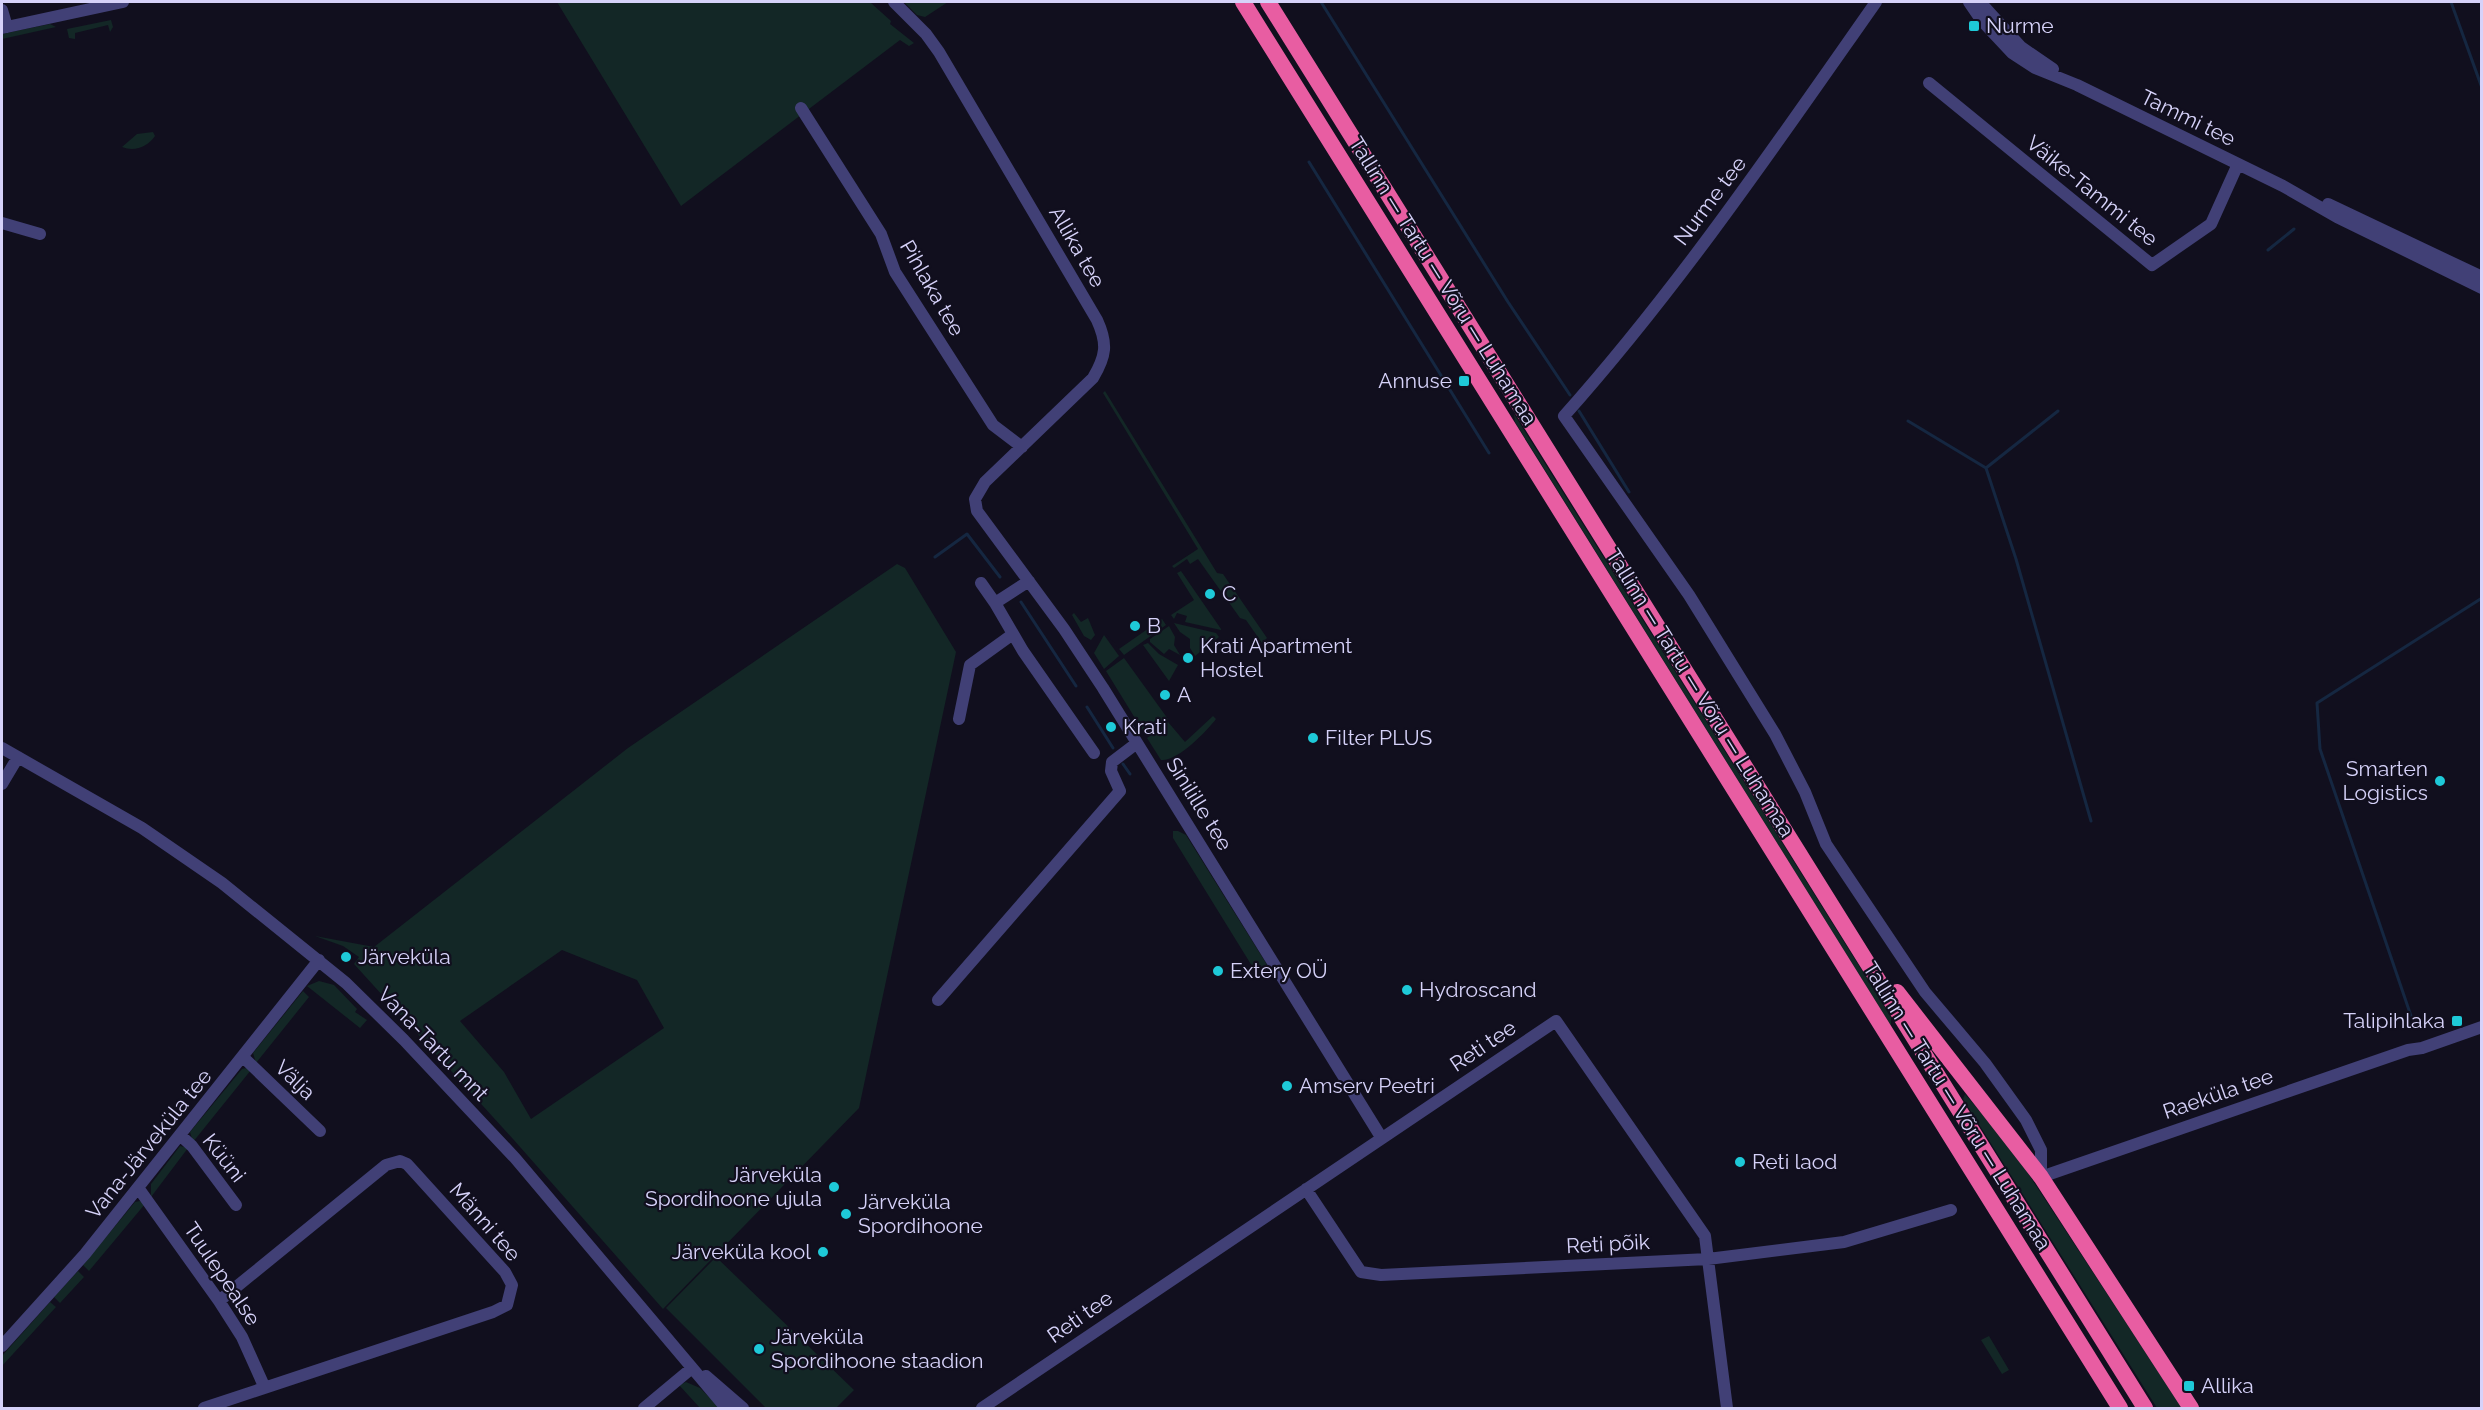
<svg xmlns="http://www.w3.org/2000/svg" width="2483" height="1410" viewBox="0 0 2483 1410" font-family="Raleway,sans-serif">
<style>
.green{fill:#132726;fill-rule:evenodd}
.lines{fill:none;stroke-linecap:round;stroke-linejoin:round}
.stream{stroke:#152741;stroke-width:3}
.minor{stroke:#414076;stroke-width:12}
.highway{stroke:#e85da2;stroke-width:16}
.poi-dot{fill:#1ec9d8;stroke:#110f1e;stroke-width:2}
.labels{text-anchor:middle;stroke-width:4.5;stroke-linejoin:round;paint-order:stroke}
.poi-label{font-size:21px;fill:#d6d2f9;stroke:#110f1e;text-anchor:start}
.street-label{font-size:21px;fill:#d6d2f9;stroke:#110f1e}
</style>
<rect width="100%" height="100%" fill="#110f1e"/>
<path class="green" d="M557,2H866L871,3L891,21L890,24L914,43L909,46L900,40L681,206Z
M904,2H948L925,17L917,15Z
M111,20L113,27L110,32L108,25L75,33V39L69,38L67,29Z
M50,24L56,27L2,39V34Z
M153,132L155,136C147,147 135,152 122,147L137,134Z
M1105,391L1217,573L1223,574L1267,638L1262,643L1246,620L1240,618L1198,559L1190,564L1187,559L1174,568L1172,566L1198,549L1103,393Z
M1514,414L1891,1017V1026L1515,422Z
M897,564L905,568L956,652L859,1108L663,1309L513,1139L354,964L359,957L343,946L315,936L374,947L628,748ZM562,950L637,980L664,1028L531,1119L504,1072L460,1021Z
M1181,571L1221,629V630L1185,622L1187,616L1177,613L1174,619L1171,615L1194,600L1177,573Z
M1074,613L1081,622L1088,618L1095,635L1091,640L1084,636L1072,615Z
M1162,619L1166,625L1124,655L1106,633L1119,649Z
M1174,623L1216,633L1219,637L1195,656L1190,648V639L1180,632Z
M1169,626L1175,637L1174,645L1180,655L1169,649L1164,654L1150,642V639Z
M1104,635L1119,656L1104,669L1094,653Z
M1148,643L1159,654L1178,665L1169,681L1143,645Z
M1124,658L1168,719L1146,736L1106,671Z
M1213,716L1216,719C1207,731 1177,762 1161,760L1147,738L1168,722L1185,742Z
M1173,831H1178L1186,835L1269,968L1268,979L1266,976V980L1260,979L1173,838Z
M319,981L334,985L357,1009L355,1012L367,1020L360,1028L307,986Z
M303,991L309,997L256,1063L253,1053Z
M246,1068L251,1070L193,1142L190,1132L242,1069Z
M1965,1094L2012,1149L2182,1408H2157L1963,1099Z
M180,1146L188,1148L151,1197V1184Z
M140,1201L145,1204L89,1271L83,1265L135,1202Z
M716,1257L854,1390L836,1408H766L666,1308Z
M78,1271L84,1277L60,1303L54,1297Z
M50,1302L56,1307L2,1366V1356Z
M1989,1336L2009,1370L2002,1374L1981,1340Z
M686,1382L700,1388L720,1408H700L679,1385Z"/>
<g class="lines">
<path class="stream" d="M1321,2L1508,302L1570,395
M2451,2L2482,88
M1309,162L1489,453
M2268,250L2294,229
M1579,411L1629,492
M1908,421L1986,468L2016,559L2091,821
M1986,468L2058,411
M935,557L967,534L1000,577
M1021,602L1076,686
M1087,707L1113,748
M1123,764L1130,774
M2411,1016L2320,749L2317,703L2482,598"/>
<path class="minor" d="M894,2L926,34L939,52L1097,320C1108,344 1106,356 1093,378L985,482L975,499L977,511L1064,629L1103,688L1381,1137
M1876,2C1777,143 1679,287 1564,416L1689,595L1775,734L1805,792L1826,844L1925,992L1985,1063L2026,1120L2041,1150V1177L2408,1050L2422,1048L2482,1027
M1969,2L1982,21L2012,53L2035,68L2077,85L2283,186L2337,217L2482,288
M1980,2L2021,47L2053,69
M2,10L7,27
M2,28L123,2
M1929,83L2152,265L2211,224L2238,164
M801,108L881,234L895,272L993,425L1022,447
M2328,204L2482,277
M2,223L40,234
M981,583L995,603L1029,581
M995,603L1023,651L1094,753
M959,719L970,665L1013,634
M2,748L142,828L222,883L346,983L404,1040L515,1158L726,1408
M2,784L18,757
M938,1000L1120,791L1111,771L1112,762L1137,743
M243,1057L320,1131
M181,1136L192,1146L236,1205
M139,1189L219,1301L242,1337L264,1386
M1306,1189L1361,1272L1381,1275L1708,1259L1844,1242L1951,1210
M2,1346L85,1254L319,960
M706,1376L743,1408
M204,1408L493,1312L507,1305L512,1285L505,1272L407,1164L400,1161L386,1165L219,1301
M644,1408L692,1368
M982,1408L1556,1021L1705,1236L1727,1408"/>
<path class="highway" d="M1243,2L2120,1408
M1268,2L2145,1408
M1897,992L2041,1177L2191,1408"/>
</g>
<g class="poi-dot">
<rect x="1968" y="20" width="12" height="12" rx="3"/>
<rect x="1458" y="375" width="12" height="12" rx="3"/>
<circle cx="1210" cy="594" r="6"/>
<circle cx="1135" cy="626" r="6"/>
<circle cx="1188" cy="658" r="6"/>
<circle cx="1165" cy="695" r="6"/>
<circle cx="1111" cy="727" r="6"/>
<circle cx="1313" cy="738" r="6"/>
<circle cx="2440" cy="781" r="6"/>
<circle cx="346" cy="957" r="6"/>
<circle cx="1218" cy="971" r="6"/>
<circle cx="1407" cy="990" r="6"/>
<rect x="2451" y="1015" width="12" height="12" rx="3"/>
<circle cx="1287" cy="1086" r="6"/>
<circle cx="1740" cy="1162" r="6"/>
<circle cx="834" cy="1187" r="6"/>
<circle cx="846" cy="1214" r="6"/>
<circle cx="823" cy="1252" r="6"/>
<circle cx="759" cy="1349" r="6"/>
<rect x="2183" y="1380" width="12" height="12" rx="3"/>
</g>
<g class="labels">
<g class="poi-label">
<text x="1986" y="33">Nurme</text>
<text x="1452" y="388" text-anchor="end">Annuse</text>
<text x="1222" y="601">C</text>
<text x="1147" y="633">B</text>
<text x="1200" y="653">Krati Apartment<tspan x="1200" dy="24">Hostel</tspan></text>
<text x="1177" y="702">A</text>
<text x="1123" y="734">Krati</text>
<text x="1325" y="745">Filter PLUS</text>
<text x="2428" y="776" text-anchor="end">Smarten<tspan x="2428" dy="24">Logistics</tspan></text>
<text x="358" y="964">Järveküla</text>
<text x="1230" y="978">Extery OÜ</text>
<text x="1419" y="997">Hydroscand</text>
<text x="2445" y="1028" text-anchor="end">Talipihlaka</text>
<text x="1299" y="1093">Amserv Peetri</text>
<text x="1752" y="1169">Reti laod</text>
<text x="822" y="1182" text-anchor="end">Järveküla<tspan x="822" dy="24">Spordihoone ujula</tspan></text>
<text x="858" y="1209">Järveküla<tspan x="858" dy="24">Spordihoone</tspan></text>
<text x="811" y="1259" text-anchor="end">Järveküla kool</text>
<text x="771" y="1344">Järveküla<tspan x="771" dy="24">Spordihoone staadion</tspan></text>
<text x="2201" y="1393">Allika</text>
</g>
<g class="street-label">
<text transform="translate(2188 118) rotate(26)" y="7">Tammi tee</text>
<text transform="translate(2092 191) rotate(39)" y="7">Väike-Tammi tee</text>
<text transform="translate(1710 201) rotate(-53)" y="7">Nurme tee</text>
<text transform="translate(1077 247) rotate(60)" y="7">Allika tee</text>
<text transform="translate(1443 281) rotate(58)" y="7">Tallinn — Tartu — Võru — Luhamaa</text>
<text transform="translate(932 288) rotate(60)" y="7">Pihlaka tee</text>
<text transform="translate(1700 693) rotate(58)" y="7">Tallinn — Tartu — Võru — Luhamaa</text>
<text transform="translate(1199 804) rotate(58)" y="7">Sinilille tee</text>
<text transform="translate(433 1044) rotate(46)" y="7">Vana-Tartu mnt</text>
<text transform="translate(1483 1046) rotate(-34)" y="7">Reti tee</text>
<text transform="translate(295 1080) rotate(44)" y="7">Välja</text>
<text transform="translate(2218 1094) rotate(-19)" y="7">Raeküla tee</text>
<text transform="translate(1957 1106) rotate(58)" y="7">Tallinn — Tartu — Võru — Luhamaa</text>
<text transform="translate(149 1144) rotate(-51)" y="7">Vana-Järveküla tee</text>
<text transform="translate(224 1158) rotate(52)" y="7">Küüni</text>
<text transform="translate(485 1222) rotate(49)" y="7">Männi tee</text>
<text transform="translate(1608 1244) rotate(-3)" y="7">Reti põik</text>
<text transform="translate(222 1274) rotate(56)" y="7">Tuulepealse</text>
<text transform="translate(1080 1317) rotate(-35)" y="7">Reti tee</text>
</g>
</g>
<rect width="2483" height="1410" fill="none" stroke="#d6d2f9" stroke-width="6"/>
</svg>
